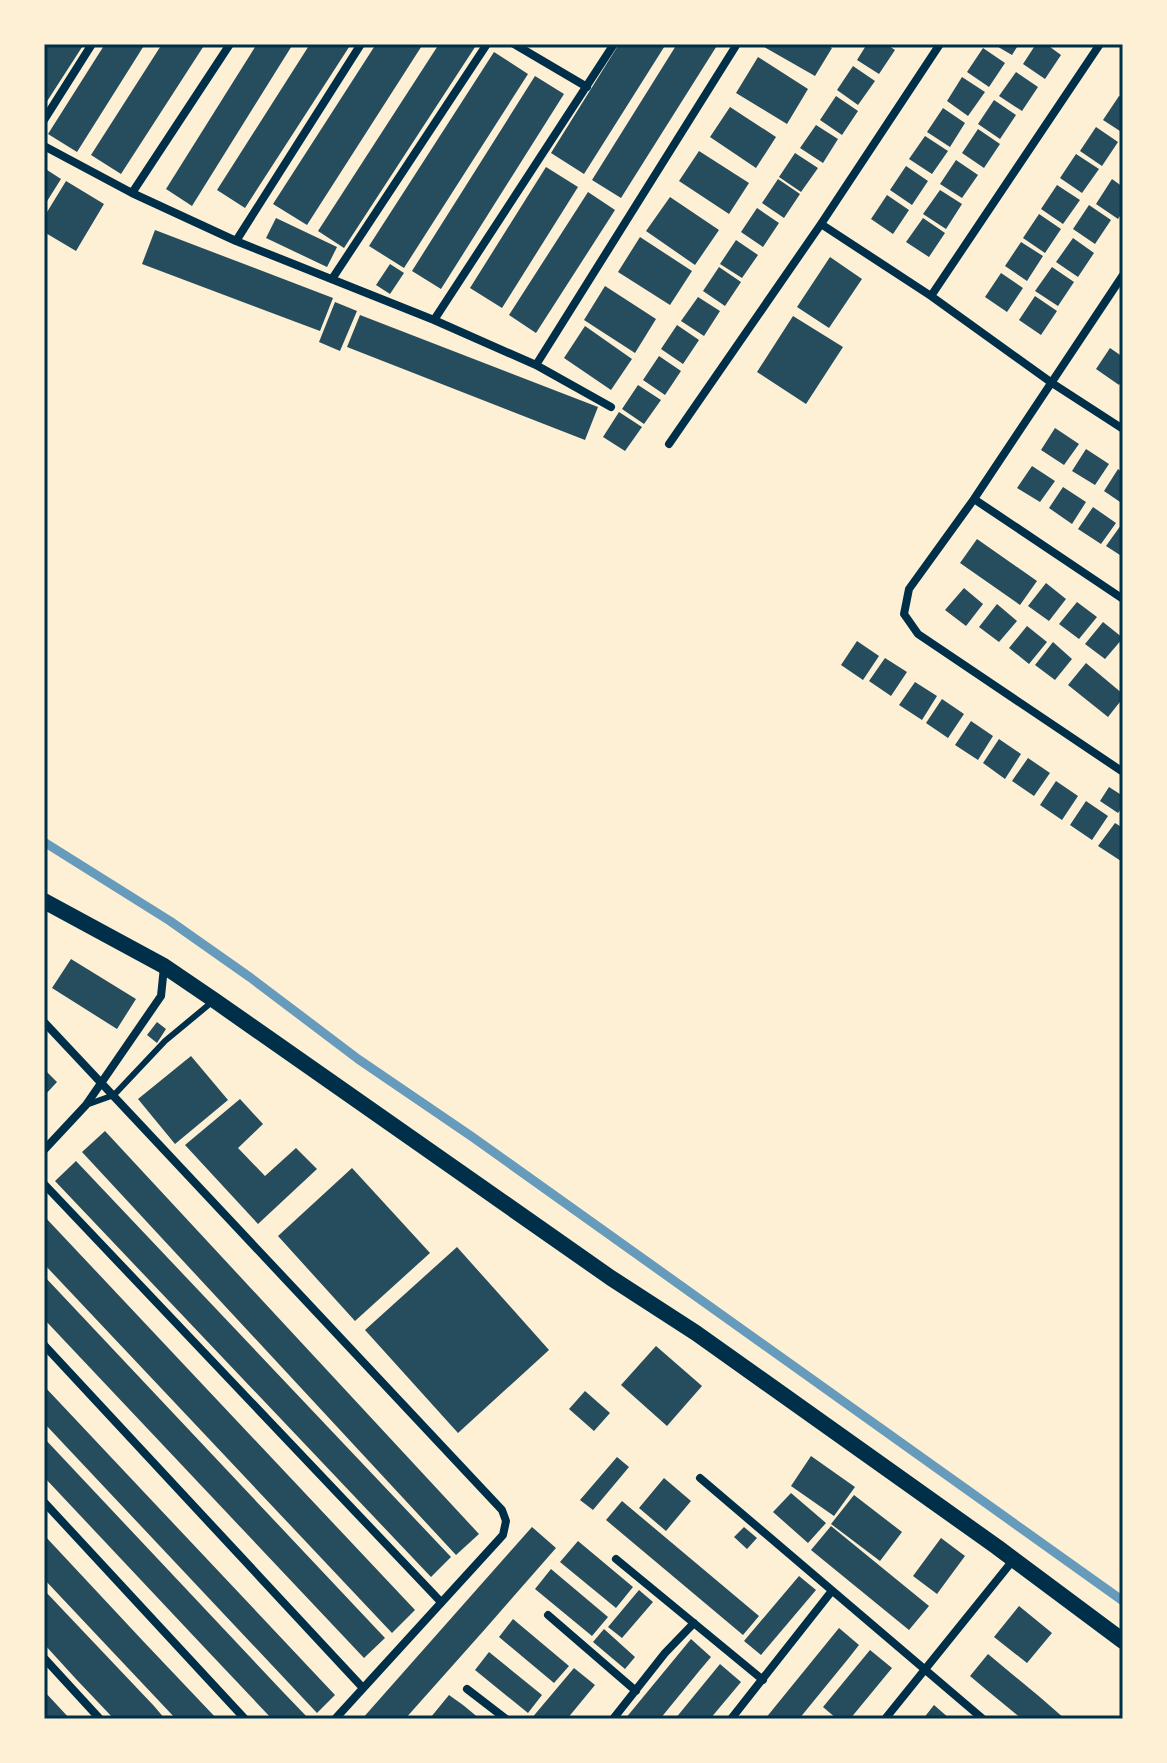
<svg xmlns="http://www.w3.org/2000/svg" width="1167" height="1763" viewBox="0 0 1167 1763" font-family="Merriweather,serif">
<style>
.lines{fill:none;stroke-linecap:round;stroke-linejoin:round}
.stream{stroke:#669bbc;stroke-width:9}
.building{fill:#264d5e}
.service{stroke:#003049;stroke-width:6}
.minor{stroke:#003049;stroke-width:8}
.secondary{stroke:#003049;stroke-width:16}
.neatline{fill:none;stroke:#003049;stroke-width:3}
</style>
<rect width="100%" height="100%" fill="#fdf0d5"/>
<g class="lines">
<path class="stream" d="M44,842L170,921L251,978L358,1059L471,1136L1123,1601"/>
</g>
<path class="building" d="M44,44H84L44,106Z
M105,44H145L77,152L48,134Z
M162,44H205L121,174L91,155Z
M257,44H293L192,206L166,189Z
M310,44H351L245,208L217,190Z
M376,44H423L307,225L273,204Z
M439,44H477L344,248L318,231Z
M619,44H666L584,174L551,153Z
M677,44H718L621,198L592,180Z
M759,44H825L832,48L815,76Z
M867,44H886L895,50L879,74L857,60Z
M993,44H1019L1012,55Z
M1036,44H1046L1061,55L1045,79L1023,64Z
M983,48L1005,63L989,87L967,72Z
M494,52L528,74L404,268L369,246Z
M758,57L808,89L787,124L736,93Z
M853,66L875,81L858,105L837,90Z
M1016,72L1038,87L1022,111L999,96Z
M535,76L564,94L441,289L412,271Z
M962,77L985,92L968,116L947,101Z
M836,96L858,111L842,135L820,120Z
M1119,96L1123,98V133L1103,120Z
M994,100L1016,115L1000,139L978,124Z
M730,107L776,137L756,168L710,137Z
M943,108L965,123L950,147L927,132Z
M816,125L838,139L823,163L800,148Z
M1096,127L1118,142L1102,166L1080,151Z
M978,129L1000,144L984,168L962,153Z
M925,136L948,151L932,174L909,159Z
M699,151L749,183L729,214L679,181Z
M795,153L818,168L801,192L779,177Z
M1076,154L1099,169L1082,193L1060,178Z
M956,160L978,175L962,198L940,184Z
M906,166L928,181L912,205L890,190Z
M546,167L578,187L502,308L470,288Z
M44,168L61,179L44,206Z
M778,179L800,194L784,218L762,203Z
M1112,179L1123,187V211L1118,219L1096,204Z
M66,181L104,204L76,251L44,232V217Z
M1057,185L1080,200L1063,224L1041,209Z
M940,190L962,204L946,229L923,214Z
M588,192L615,210L536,333L509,315Z
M887,195L909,210L893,234L871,219Z
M670,197L719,230L695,265L646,231Z
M1089,205L1111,220L1095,244L1073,229Z
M757,208L779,223L763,247L741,232Z
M1039,214L1061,229L1045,253L1023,238Z
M276,218L337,247L327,267L266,238Z
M923,218L945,233L929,257L906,242Z
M155,230L333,298L320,331L142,264Z
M640,237L692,271L670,305L618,272Z
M1073,238L1094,253L1078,277L1056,262Z
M736,240L758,255L742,278L720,264Z
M1021,242L1043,256L1027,281L1005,266Z
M830,257L862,279L829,328L797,307Z
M390,264L404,273L390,294L376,285Z
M719,267L741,282L725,306L703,291Z
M1052,267L1074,282L1058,306L1035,291Z
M1001,273L1023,288L1007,312L985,297Z
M605,286L656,319L635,353L584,320Z
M1035,296L1057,311L1041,335L1019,320Z
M698,297L720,311L704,336L681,321Z
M335,302L357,311L340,351L319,342Z
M360,315L598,407L585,440L347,347Z
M793,316L843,347L806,404L757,372Z
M677,325L699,340L683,364L661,349Z
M585,326L632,359L611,390L564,358Z
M1110,348L1123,357V378L1119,385L1096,369Z
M659,356L681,371L665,395L643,380Z
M638,385L661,400L644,424L622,409Z
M619,412L642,427L625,451L603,437Z
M1055,428L1079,444L1064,465L1041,450Z
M1086,449L1109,464L1095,485L1072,471Z
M1032,466L1055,481L1040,502L1017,488Z
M1118,469L1123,473V504L1104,491Z
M1063,487L1086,502L1072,524L1049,508Z
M1093,507L1116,523L1101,544L1078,529Z
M1121,525L1123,526V557L1106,546Z
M977,539L1037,581L1020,605L960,563Z
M1046,583L1066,599L1049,621L1028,606Z
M964,588L983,604L966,626L945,610Z
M1077,602L1097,617L1079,639L1059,624Z
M997,604L1017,621L999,642L979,627Z
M1103,622L1123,638L1105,659L1085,644Z
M1027,626L1047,642L1029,664L1009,648Z
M857,641L879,656L863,680L841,665Z
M1053,642L1072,659L1055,680L1035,665Z
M885,658L907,672L891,696L869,681Z
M1086,663L1123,694V698L1108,717L1068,685Z
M915,682L937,696L922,720L899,705Z
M942,699L964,714L948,738L926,723Z
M971,721L993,736L978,760L955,745Z
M999,739L1021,754L1005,779L983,763Z
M1028,758L1050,773L1034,796L1012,781Z
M1056,781L1078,796L1062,820L1040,805Z
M1109,787L1123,796V806L1118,813L1100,801Z
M1086,801L1108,816L1092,840L1070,825Z
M1115,823L1123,828L1121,861L1098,846Z
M71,959L136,999L117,1029L52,988Z
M157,1022L166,1029L157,1043L147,1035Z
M191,1056L228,1100L175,1144L138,1099Z
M44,1069L57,1082L44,1096Z
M240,1099L263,1124L238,1148L265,1176L296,1148L317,1169L258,1224L185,1145Z
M105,1131L479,1534L456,1555L82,1152Z
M76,1161L451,1557L431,1577L55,1181Z
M352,1168L430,1253L355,1321L278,1236Z
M44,1216L415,1610L392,1633L44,1264Z
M457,1247L549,1350L458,1433L365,1330Z
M44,1276L385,1638L364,1658L44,1319Z
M656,1346L702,1386L667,1426L621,1385Z
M44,1386L335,1695L317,1713L44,1423Z
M585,1391L610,1413L594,1431L569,1409Z
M44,1438L283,1692L309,1719H272L203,1646L44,1477Z
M811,1456L855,1487L834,1516L791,1486Z
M617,1457L629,1467L593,1510L580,1500Z
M664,1478L691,1501L666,1531L639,1508Z
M791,1493L826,1523L808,1543L773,1512Z
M854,1495L902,1532L880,1561L831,1524Z
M622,1501L759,1616L743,1635L606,1520Z
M831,1526L929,1606L909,1630L811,1550Z
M532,1527L556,1548L486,1628L405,1719H362Z
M744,1527L757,1538L747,1549L734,1537Z
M44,1535L143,1641L217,1719H176L109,1648L44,1579Z
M941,1538L965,1556L937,1594L913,1576Z
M578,1541L633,1587L616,1608L560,1562Z
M551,1569L608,1617L592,1636L535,1589Z
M799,1576L816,1590L761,1655L744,1641Z
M44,1590L154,1706L165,1719H114L76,1679L44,1644Z
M639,1590L653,1602L622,1638L608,1627Z
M1019,1606L1052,1633L1027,1663L994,1637Z
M513,1619L569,1666L554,1683L499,1637Z
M839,1628L859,1645L848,1659L799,1719H765Z
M604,1629L635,1657L625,1669L593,1642Z
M691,1639L711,1657L700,1670L660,1719H625Z
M870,1650L892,1668L850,1719H837L823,1707Z
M489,1652L542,1695L528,1713L475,1670Z
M988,1654L1041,1698L1065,1719H1022L983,1687L970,1676Z
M720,1664L741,1682L710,1719H675Z
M574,1668L595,1685L567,1719H531Z
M44,1691L70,1719H44Z
M449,1695L463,1705L480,1719H434L431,1717Z
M934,1705L950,1719H923Z"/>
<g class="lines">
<path class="service" d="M86,1105L114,1095L165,1041L212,1002"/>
<path class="minor" d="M514,44L587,87
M44,120L92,44
M44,146L132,193L236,241L434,320L536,365L611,407
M132,193L230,44
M821,224L931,296L1052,383L1123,429
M236,241L361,44
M1123,275L974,499L909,589L904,614L918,634L1123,772
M332,279L487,44
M931,296L1100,44
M434,320L614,44
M536,365L737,44
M669,444L821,224L940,44
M974,499L1123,599
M44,1022L502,1510L506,1521L503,1535L335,1719
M44,1150L86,1105L161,996L164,967
M44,1184L441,1602
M44,1345L363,1688
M700,1478L983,1719
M44,1502L245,1719
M616,1559L763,1680
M548,1615L636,1691
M44,1658L100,1719
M467,1689L506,1719
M613,1719L665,1653L694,1623
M731,1719L831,1592
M885,1719L1014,1559"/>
<path class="secondary" d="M44,901L164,966L214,1000L611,1278L696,1333L997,1547L1123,1641"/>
</g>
<rect width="1167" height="1763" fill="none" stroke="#fdf0d5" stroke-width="92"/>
<rect x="46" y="46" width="1075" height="1671" class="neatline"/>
</svg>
